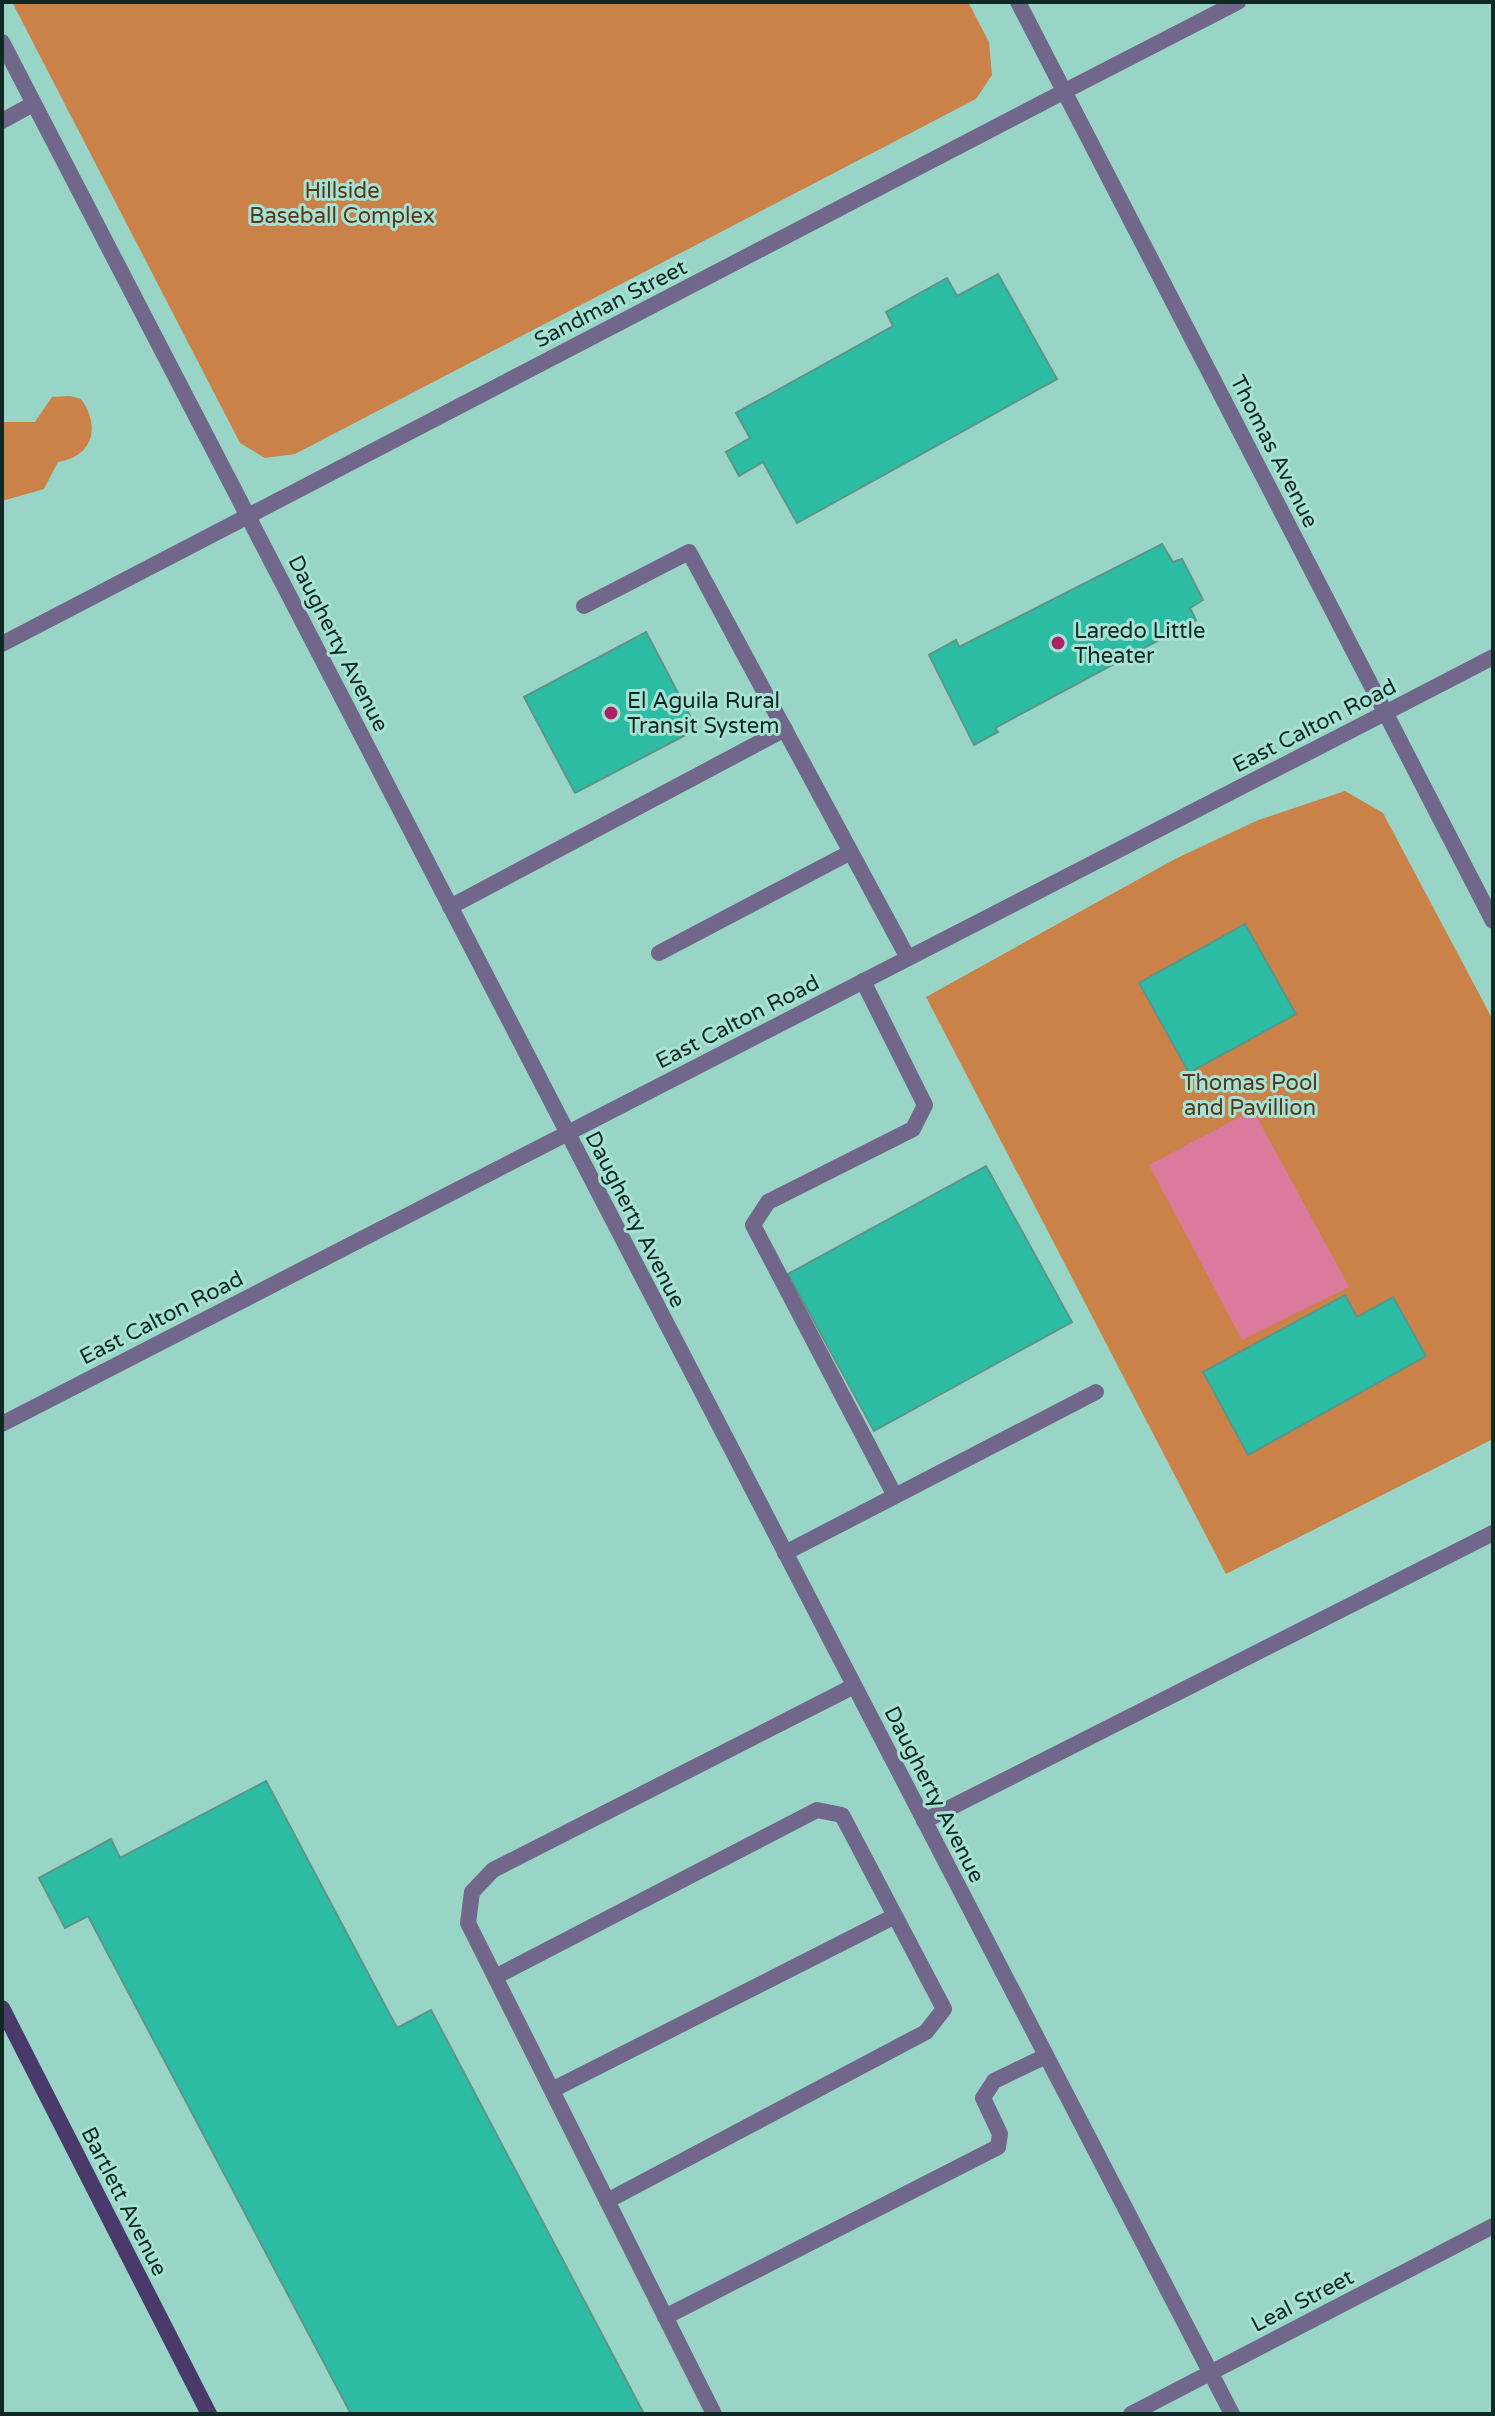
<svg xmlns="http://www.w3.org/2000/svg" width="1495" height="2416" viewBox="0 0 1495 2416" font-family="'Varela Round',sans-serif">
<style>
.green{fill:#ca8249}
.water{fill:#da7b9e}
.building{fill:#2bbca3;stroke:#5c9688;stroke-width:2}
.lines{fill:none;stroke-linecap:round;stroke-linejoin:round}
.service{stroke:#71678b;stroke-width:16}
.minor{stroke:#71678b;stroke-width:16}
.tertiary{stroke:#71678b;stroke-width:16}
.secondary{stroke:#4a3a6c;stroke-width:16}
.poi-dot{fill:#ab2163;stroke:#a6e2d3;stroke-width:3}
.labels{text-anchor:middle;stroke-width:6;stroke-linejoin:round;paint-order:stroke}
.park-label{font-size:22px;fill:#58371d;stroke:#a6e2d3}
.street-label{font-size:22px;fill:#112924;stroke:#a6e2d3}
.poi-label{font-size:22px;fill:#112924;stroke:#a6e2d3;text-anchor:start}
</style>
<rect width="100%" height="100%" fill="#99d5c6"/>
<path class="green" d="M12,2H968L989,42L992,75L976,99L295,454L265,458L240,443Z
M70,396L81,399C101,426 93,457 58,462L44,489L2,501V422H35L52,397Z
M1345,791L1383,813L1493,1020V1439L1226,1574L926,997L1175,859L1256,821Z"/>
<path class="water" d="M1253,1110L1349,1287L1242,1340L1149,1165Z"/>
<path class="building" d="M998,274L1057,379L797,523L763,462L739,476L726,452L750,438L736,413L893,326L886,312L947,278L957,296Z
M1162,544L1173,562L1182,559L1203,600L1190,608L1196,620L995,728L998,732L974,745L929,655L956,640L959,647Z
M646,632L697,729L575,793L524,697Z
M1245,924L1296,1014L1189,1073L1139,983Z
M986,1166L1072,1322L874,1431L788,1274Z
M1345,1295L1357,1317L1393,1297L1426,1356L1248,1455L1203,1372Z
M266,1781L397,2028L431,2010L644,2414H351L88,1916L65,1928L39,1878L111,1839L120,1858Z"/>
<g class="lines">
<path class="service" d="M2,121L33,104
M584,606L689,552L908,958
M1385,713L1493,657
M450,907L785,729
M659,953L851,852
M863,981L925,1105L913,1129L768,1202L753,1225L895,1496
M785,1553L1096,1392
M924,1821L1493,1533
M495,1977L817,1810L842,1815L944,2009L926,2032L607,2201
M552,2090L895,1916
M665,2317L998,2147L1000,2134L983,2098L994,2081L1046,2056
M714,2414L468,1923L472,1892L493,1870L854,1686"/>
<path class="minor" d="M2,42L1232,2414
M1065,91L1238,2
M1131,2414L1493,2226"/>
<path class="tertiary" d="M1018,2L1493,921
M2,644L1065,91
M2,1424L1385,713"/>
<path class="secondary" d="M2,2008L209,2414"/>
</g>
<g class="poi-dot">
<circle cx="1058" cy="643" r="8"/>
<circle cx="611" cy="713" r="8"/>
</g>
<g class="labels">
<g class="park-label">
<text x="342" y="198">Hillside<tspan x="342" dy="25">Baseball Complex</tspan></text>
<text x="1250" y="1090">Thomas Pool<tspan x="1250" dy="25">and Pavillion</tspan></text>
</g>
<g class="street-label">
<text transform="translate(610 303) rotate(-27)" y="8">Sandman Street</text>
<text transform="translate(1275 451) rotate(63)" y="8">Thomas Avenue</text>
<text transform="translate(339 643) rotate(63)" y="8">Daugherty Avenue</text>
<text transform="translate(1314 725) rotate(-27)" y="8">East Calton Road</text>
<text transform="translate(737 1021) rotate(-27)" y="8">East Calton Road</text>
<text transform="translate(636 1219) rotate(63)" y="8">Daugherty Avenue</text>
<text transform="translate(161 1317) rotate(-27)" y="8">East Calton Road</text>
<text transform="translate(935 1794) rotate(63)" y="8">Daugherty Avenue</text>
<text transform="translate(125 2201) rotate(63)" y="8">Bartlett Avenue</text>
<text transform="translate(1302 2300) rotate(-27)" y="8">Leal Street</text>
</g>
<g class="poi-label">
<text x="1074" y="638">Laredo Little<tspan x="1074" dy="25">Theater</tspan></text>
<text x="627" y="708">El Aguila Rural<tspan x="627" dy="25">Transit System</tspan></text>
</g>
</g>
<rect width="1495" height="2416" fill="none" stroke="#112924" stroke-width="8"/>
</svg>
